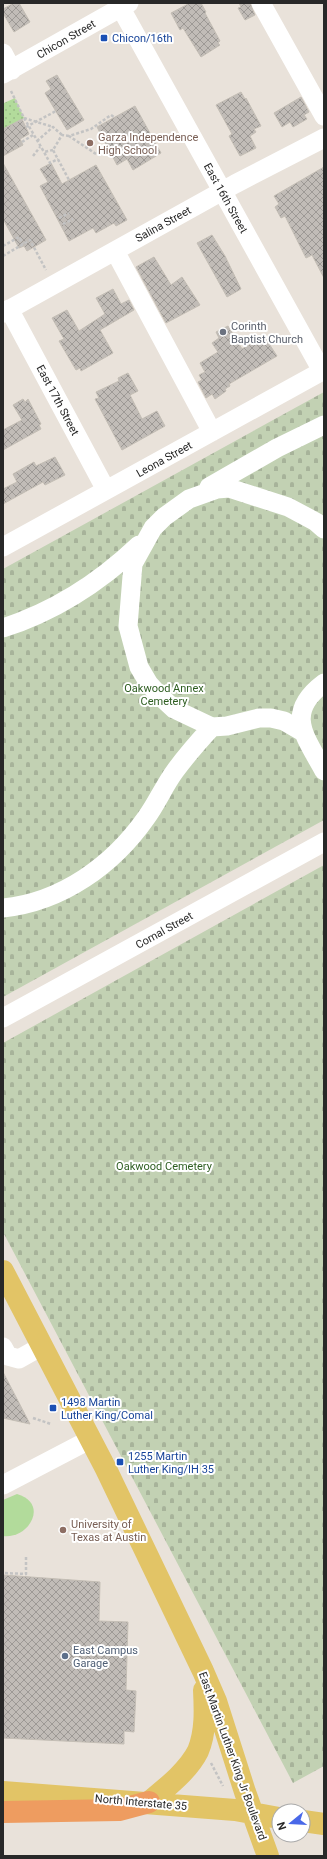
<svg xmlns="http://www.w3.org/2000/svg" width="327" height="1859" viewBox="0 0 327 1859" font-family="Roboto,sans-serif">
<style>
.grass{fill:#b2db9b}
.cemetery{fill:url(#cemetery-stones)}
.garden{fill:url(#garden-dots)}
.building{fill:url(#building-cross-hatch);stroke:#c4beb5}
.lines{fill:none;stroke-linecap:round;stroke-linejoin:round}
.path{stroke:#c3c3c3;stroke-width:2.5;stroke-dasharray:3 2;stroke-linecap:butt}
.minor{stroke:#fff;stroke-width:19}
.major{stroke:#e2c466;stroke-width:22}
.highway{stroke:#ee9c60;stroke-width:22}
.transit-dot{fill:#1a4fb4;stroke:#fff;stroke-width:1.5}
.education-dot{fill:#8d6e63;stroke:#fff;stroke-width:1.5}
.worship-dot{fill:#6b7280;stroke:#fff;stroke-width:1.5}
.service-dot{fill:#5c6f8a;stroke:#fff;stroke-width:1.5}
.labels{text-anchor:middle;stroke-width:4;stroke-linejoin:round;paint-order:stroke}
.transit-label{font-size:11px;fill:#164399;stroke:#fff;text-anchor:start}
.street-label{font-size:11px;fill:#282828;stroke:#fff}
.education-label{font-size:11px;fill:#785e54;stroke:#fff;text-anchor:start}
.worship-label{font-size:11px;fill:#5b616d;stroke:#fff;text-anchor:start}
.park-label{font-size:11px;fill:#2d5d20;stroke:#fff}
.service-label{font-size:11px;fill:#4e5e75;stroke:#fff;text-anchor:start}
</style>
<defs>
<pattern id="cemetery-stones" width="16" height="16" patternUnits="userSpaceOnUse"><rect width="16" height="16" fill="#c2d1b3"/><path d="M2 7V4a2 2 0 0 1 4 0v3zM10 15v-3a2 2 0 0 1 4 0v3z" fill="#a7b39a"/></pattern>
<pattern id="garden-dots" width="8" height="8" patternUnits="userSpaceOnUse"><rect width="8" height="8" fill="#b2db9b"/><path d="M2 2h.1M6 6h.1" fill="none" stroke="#99bc86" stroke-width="1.8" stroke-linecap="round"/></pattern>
<pattern id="building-cross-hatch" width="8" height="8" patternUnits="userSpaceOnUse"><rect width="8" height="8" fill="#c1bcb7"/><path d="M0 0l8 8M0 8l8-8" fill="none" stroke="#9d9995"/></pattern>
</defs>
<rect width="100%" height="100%" fill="#e9e2da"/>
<path class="grass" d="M17,1494C49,1503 30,1539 3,1536V1500Z"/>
<path class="cemetery" d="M324,392V820L3,997V569Z
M324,865V1766L293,1783L3,1232V1043Z"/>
<path class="garden" d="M15,98L24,118L3,129L4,103Z"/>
<path class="building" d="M14,3H19L30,22L14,32L3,13V9Z
M190,3H201L206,12L205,13L220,41L218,43L220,45L201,57L183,28L180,30L171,13Z
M239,3H250L255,15L245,20L238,8L241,7Z
M57,75L84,120L67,130L45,93L51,89L46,81Z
M241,92L245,99L246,98L261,126L254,129L256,132L250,136L256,148L240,156L229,136L232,134L216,105Z
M301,97L309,112L304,115L307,119L293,127L290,122L282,127L274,113Z
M135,106L161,153L133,170L127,159L117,165L97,127Z
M22,119L29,134L20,139L23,145L3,156V129Z
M3,163L46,240L27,251L24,246L19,248L3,219Z
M51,163L62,184L96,165L127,220L116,226L114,223L96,233L93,228L69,241L40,186L48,182L40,169Z
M324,167V278L312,255L306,258L285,216L281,218L275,207L279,204L274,196Z
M212,235L225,256L241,289L227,297L197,243Z
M154,257L171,285L182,277L200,305L166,323L136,267Z
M113,289L121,304L129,300L134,310L100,330L113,353L81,371L80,368L76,370L59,341L64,339L52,318L67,310L79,331L105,314L96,298Z
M228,326L242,349L264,336L277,356L229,384L230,386L225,389L226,391L215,399L212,394L206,398L198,382L202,380L199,375L205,372L200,363L218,352L212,343L219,338L216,332Z
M128,373L138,391L130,395L142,419L157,411L165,426L122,450L95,399L99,398L96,392L119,381L118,378Z
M23,399L25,402L28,399L41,424L39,425L41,429L3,450V430L22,420L13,405Z
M55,457L65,475L45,485L43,482L3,504V489L17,482L13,474L34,462L36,466Z
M3,1372L30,1424L3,1418Z
M3,1575L100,1582L99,1621L128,1622L126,1690L136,1691L134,1732L124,1731V1744L3,1738Z"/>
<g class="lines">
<path class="path" d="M11,91L24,118L44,152
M24,118L53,127
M26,127L56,111
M69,136L62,135L53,150L69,180
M37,141L53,127L62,135
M22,142L33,135
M53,150L44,152L50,163L58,159
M96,154L69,136L91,129L111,115L114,117
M33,156L40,147
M59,218L69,213
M63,224L73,219
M3,246L19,237L23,244
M3,256L30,240L46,270
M33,1418L51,1424
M5,1573L26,1574V1556
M211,1763L223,1786"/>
<path class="minor" d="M118,3L322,371
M261,3L324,116
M3,53L12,70
M3,74L129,3
M115,251L212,432
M9,309L106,490
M3,313L235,184L324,138
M209,487L277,448L324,425
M3,547L324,370
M3,628C56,611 99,583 139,545
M324,683C284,713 305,736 324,771
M303,732L284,721L271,718H259L227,726L212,727L174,709L160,696L149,684L139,667L128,626L133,564L153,528L164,517L189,499L217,489L229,488L288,507L316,522L324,529
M3,908C62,902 113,865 146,818C157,803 164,786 175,771C186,756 199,741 212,727
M3,1018L324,842
M3,1347L8,1356L19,1359L42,1346
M3,1485L91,1439"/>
<path class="major" d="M3,1271L106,1469L203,1671L216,1701L245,1792L268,1856
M3,1792L235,1810L279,1818
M149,1802C166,1788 188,1771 198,1751C206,1732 205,1709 204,1690
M303,1821L324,1824"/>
<path class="highway" d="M3,1812L119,1810L149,1802"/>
</g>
<g class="transit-dot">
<rect x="100" y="34" width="8" height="8" rx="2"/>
<rect x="49" y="1404" width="8" height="8" rx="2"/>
<rect x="116" y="1458" width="8" height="8" rx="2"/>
</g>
<g class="education-dot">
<circle cx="90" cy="143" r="4"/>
<circle cx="63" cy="1530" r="4"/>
</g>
<circle class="worship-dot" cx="223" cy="332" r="4"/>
<circle class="service-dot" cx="65" cy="1656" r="4"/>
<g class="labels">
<g class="transit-label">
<text x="112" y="42">Chicon/16th</text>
<text x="61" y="1406">1498 Martin<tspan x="61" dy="13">Luther King/Comal</tspan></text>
<text x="128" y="1460">1255 Martin<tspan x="128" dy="13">Luther King/IH 35</tspan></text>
</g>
<g class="street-label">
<text transform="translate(66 39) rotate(-30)" y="4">Chicon Street</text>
<text transform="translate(226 198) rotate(61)" y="4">East 16th Street</text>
<text transform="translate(163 224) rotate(-29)" y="4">Salina Street</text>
<text transform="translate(58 400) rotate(62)" y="4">East 17th Street</text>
<text transform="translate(164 459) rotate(-29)" y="4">Leona Street</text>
<text transform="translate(164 930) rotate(-29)" y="4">Comal Street</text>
<text transform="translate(233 1756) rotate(70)" y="4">East Martin Luther King Jr Boulevard</text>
<text transform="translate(141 1802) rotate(5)" y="4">North Interstate 35</text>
</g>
<g class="education-label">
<text x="98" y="141">Garza Independence<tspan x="98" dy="13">High School</tspan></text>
<text x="71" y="1528">University of<tspan x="71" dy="13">Texas at Austin</tspan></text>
</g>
<g class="worship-label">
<text x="231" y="330">Corinth<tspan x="231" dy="13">Baptist Church</tspan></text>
</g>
<g class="park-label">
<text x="164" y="692">Oakwood Annex<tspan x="164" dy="13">Cemetery</tspan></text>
<text x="164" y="1170">Oakwood Cemetery</text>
</g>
<g class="service-label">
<text x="73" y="1654">East Campus<tspan x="73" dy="13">Garage</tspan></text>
</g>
</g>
<rect width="327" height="1859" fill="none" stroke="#282828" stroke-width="8"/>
<g transform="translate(291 1823) rotate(252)"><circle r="19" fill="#ffffff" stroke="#a9a9a9"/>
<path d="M0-3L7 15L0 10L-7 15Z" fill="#4968e8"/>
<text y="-6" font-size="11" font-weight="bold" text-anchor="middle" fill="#282828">N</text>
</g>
</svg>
